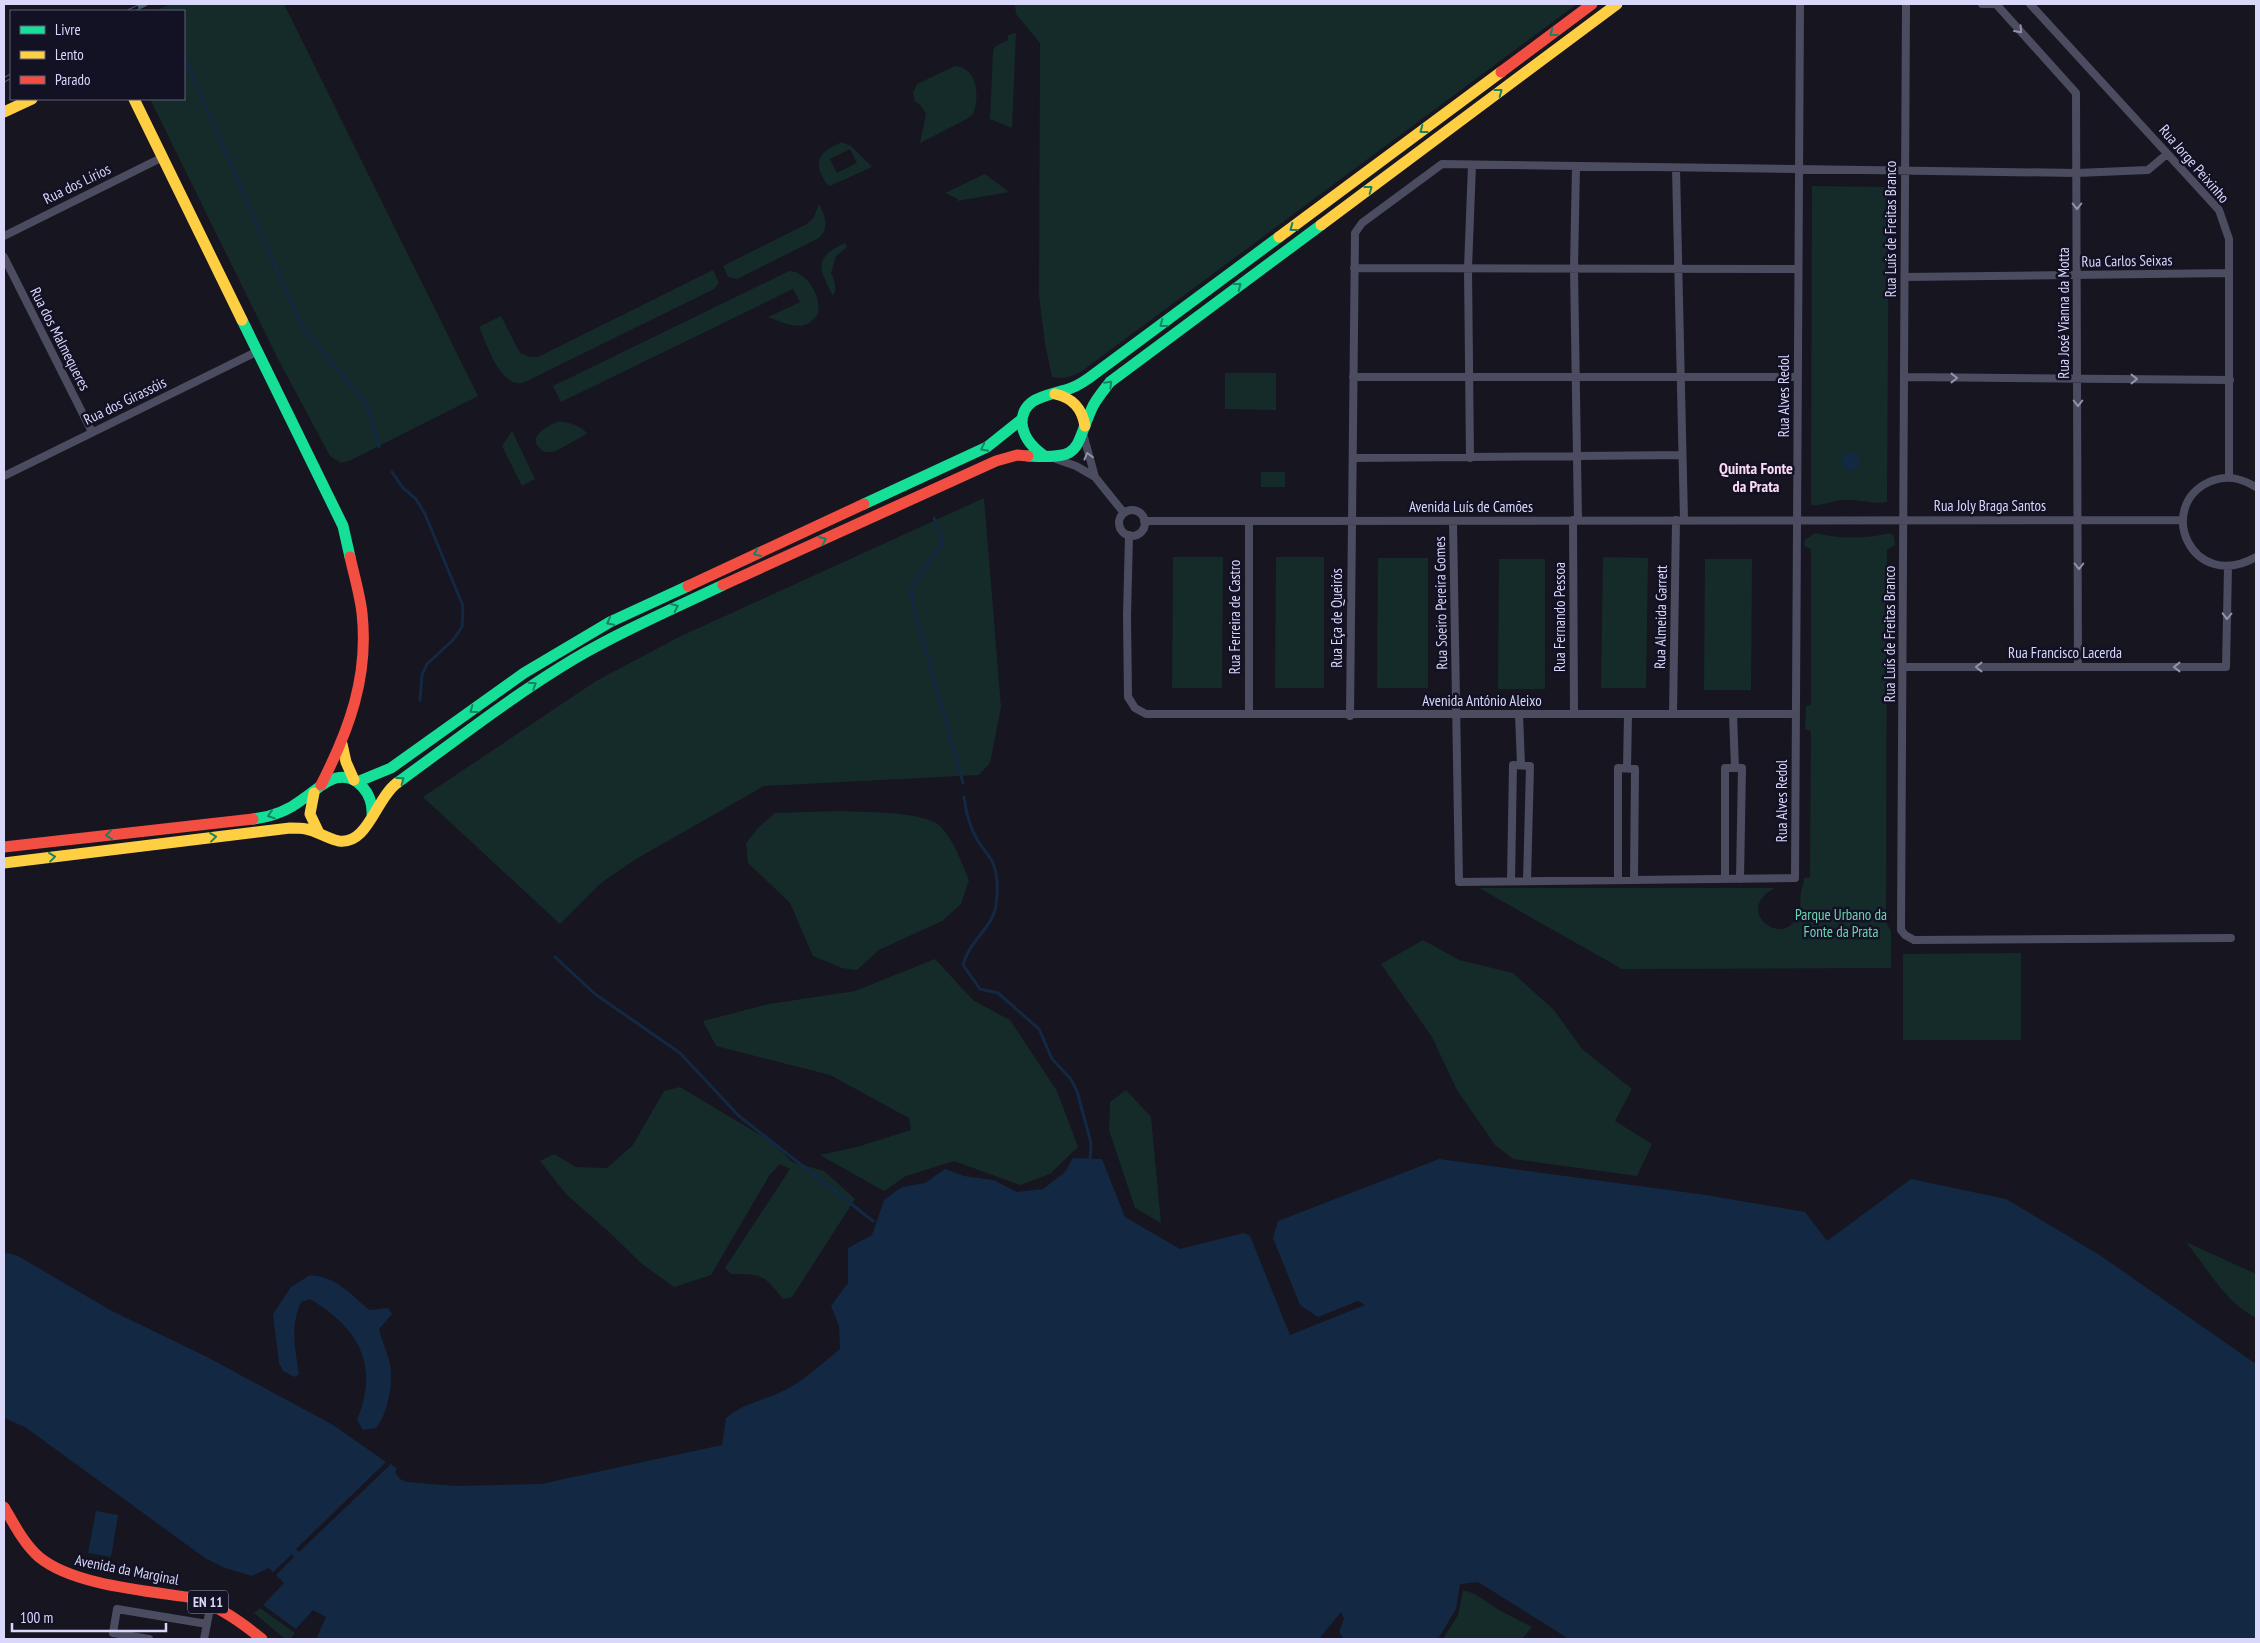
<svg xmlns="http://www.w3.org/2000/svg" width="2260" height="1643" viewBox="0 0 2260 1643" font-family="'PT Sans Narrow',sans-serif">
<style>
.green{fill:#152b2a;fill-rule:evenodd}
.water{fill:#132943}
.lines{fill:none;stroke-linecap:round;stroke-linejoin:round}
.stream{stroke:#132943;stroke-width:3}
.street{stroke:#4c4c60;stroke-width:8}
.fast{stroke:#16e098;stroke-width:11}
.slow{stroke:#ffcf43;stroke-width:11}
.jam{stroke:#f24e42;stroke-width:11}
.rail-casing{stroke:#455b67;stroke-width:5}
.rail{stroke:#131124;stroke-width:3;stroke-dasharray:9;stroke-linecap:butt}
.oneway{stroke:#9292ae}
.oneway2{stroke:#158364}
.labels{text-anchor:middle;stroke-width:5;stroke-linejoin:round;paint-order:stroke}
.shield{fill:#131124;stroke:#9e9cba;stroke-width:1}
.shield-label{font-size:14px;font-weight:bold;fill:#d9d8fb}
.street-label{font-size:15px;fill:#d9d8fb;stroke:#131124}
.park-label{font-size:15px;fill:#6bd5b1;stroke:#131124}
.neighbourhood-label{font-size:16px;font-weight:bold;fill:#fbdaf2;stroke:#131124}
</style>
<rect width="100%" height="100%" fill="#161520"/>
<path class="green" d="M170,4H284L478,396L351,460L341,463L330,456L278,359L150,99H184V11H155Z
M1015,4H1577L1082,371C1072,376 1064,380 1052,377L1045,344L1039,296L1040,43L1016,14Z
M1016,33L1012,128L990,119L993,51L996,46L1008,40V35Z
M955,66C978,68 980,96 973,114L967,119L920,143L926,114L922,107L915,101L913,93L917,84Z
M842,142L851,146L872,167L830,186C825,184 824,179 821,174C813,156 828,148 842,142ZM850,149L857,163L837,173L830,159Z
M985,174L1009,192L957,201L958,199L945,193Z
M1812,186L1889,187L1887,502C1873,505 1858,498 1843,500C1831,501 1823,506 1811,505Z
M819,204C825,217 830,227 819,238L737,279L728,277L723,266L807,224L814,217Z
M845,243L847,247L836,256L831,273C835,280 837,289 833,296C819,268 812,259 845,243Z
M713,270L719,283L714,289L523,383C500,388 487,344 479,327L501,316L520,353L530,357H538Z
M789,271C807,271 822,297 818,314C805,334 786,324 768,317L800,302L793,289L561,402L553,386Z
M1225,373H1276V410L1225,409Z
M557,422C566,421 583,426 587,434L554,452H545C524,440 543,428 557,422Z
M512,431L535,479L522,486L502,446Z
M1261,472H1285V487H1261Z
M984,498L1001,707L990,763L979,775L764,786L636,859L601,883L560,924L423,797L596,681L679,637Z
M1815,533C1842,539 1864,539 1890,533L1894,536L1895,545L1887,550L1886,922L1891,931V968L1622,969L1479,888H1775C1732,909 1783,951 1798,915C1802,905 1799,897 1802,888C1803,884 1804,883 1804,878L1810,877L1811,731L1805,729L1806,706L1811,705V549L1804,546L1805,540Z
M1173,557H1223L1222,688H1172Z
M1276,557H1324V688H1275Z
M1603,557L1648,558L1646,688H1601Z
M1378,558H1428V688H1377Z
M1499,559H1545V689H1498Z
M1705,559H1752L1751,690H1704Z
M838,811C861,812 924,811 940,826C954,840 961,862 969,880L961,904L942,921L879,950L857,970L842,968L813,956L790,903L748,863L746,843L758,828L775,813Z
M1423,940L1459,960L1513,973L1554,1010L1582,1049L1632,1089L1615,1121L1652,1144L1637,1176L1513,1159L1495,1145L1457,1090L1432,1037L1381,964Z
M2021,953V1040H1903V954Z
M935,959L974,1001L1010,1020L1057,1091L1078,1147L1050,1174L1020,1185L954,1161L906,1176L884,1191L820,1155L857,1147L911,1130L909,1118L830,1075L716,1046L703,1021L769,1004L855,991Z
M680,1087L772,1142L792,1162L824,1171L855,1199L792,1297L783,1299C763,1274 762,1274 731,1274L725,1268L790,1169L780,1164L769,1176L711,1275L674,1287L642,1264L610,1233L566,1194L540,1161L554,1154L576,1167L607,1168L633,1145L664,1091Z
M1126,1090L1151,1117L1161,1223L1135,1208L1109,1130L1110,1102Z
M2186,1242L2256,1274V1318C2226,1303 2207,1268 2186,1242Z
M1463,1590L1475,1594L1499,1610L1532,1627L1522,1639H1443L1458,1615Z
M260,1608L295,1633L290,1639H285L254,1613Z"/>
<path class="water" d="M1842 461a9 9 0 1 1 18 0a9 9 0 1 1-18 0Z
M1073,1158L1102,1159L1125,1217L1180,1249L1244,1233L1250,1236L1290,1335L1365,1305L1358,1301L1318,1317L1300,1305L1273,1238L1278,1221L1439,1159L1706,1195L1805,1212L1827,1241L1911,1179L2006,1199L2101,1256L2256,1364V1639H1569L1478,1582L1460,1584L1456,1609L1438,1639H1344L1339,1632L1344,1619L1341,1612L1319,1639H316L326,1617L313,1610L296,1629L263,1605L284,1583L276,1575L294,1557L292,1554L273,1572L269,1568L252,1576L225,1568L205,1558L25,1427L4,1418V1252L18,1256L110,1310L207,1357L333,1425L386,1462L296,1549L299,1552L391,1464L397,1469L395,1472L400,1479L407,1482L455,1486L541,1484L722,1445L726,1418C742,1404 762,1401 781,1392C803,1382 821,1364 840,1349L839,1326L831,1306L848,1283V1248L872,1235L884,1200L902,1187L925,1183L945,1169L964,1176L993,1180L1017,1192L1043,1189L1065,1172Z
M310,1275C335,1276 351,1294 369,1310L388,1308L392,1314L379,1329C382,1343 390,1357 391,1371C392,1388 387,1415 376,1428L363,1430L357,1420C380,1364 358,1328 310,1299L301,1302C290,1326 295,1349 299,1374L295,1377L283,1371L279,1363L273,1314L291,1287Z
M96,1511L118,1515L111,1557L88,1553Z"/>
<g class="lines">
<path class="stream" d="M184,56L291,303L305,330L367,405L379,447
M392,472L403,488L416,499L425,514L463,606L462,627L453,640L427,664L422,675L420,700
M934,518L942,538L941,546L918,577L911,590L913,605L963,783
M964,797C966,813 969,827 978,841C982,848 989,855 993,863C998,876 998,891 996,905C993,928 968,942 963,965L980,989L998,993L1039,1029L1052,1059L1070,1078L1077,1091L1091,1143L1090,1162
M555,957L595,994L680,1053L739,1116L873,1221"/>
<path class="street" d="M1906,4C1902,312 1905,621 1901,930L1905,935L1914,940L2231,938
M1982,4H1996L2076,93L2078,667
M2030,4L2219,210L2229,239V477
M1576,166L1574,268L1578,520
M1676,168L1684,520
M4,236L163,157
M4,257L92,432
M1354,268L1798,269
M1905,277L2229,273
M1353,377H1798
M1905,377L2230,380
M1084,437L1095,477L1124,513
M1354,458L1682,455
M1470,458L1468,268L1472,165
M1056,459L1076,466L1095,477
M4,476L258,351
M2256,487C2241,478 2226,474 2209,482C2155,507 2192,593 2256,557
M1119 523a13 13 0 1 1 26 0a13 13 0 1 1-26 0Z
M1573,520L1574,714
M1144,521L2183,520
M1453,521L1459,882L1795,878L1800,4
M1129,535L1127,616L1128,697L1135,708L1146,714H1796
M1904,667H2226L2228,567
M1249,714V521
M1519,714L1521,765
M1673,714L1676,520
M1733,714L1735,768
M1350,716L1355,233L1362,223L1442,164L2077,173L2148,170L2167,154
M1627,768L1628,714
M1725,879V768H1742L1740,879
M1618,880V768L1635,769L1634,880
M1511,881L1513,765L1530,766L1527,881
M149,1639L113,1633L117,1609L207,1624
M204,1639L211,1603"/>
<path class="fast" d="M242,320L343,526L350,557
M1043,455C1032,447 1023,437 1022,423C1022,398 1046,396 1065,390C1074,388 1082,383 1089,378L1279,237
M1028,456C1083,459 1073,451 1092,408C1096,399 1104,390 1110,382L1321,225
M864,504L987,447L1022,419
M357,782L391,768L524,673L610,622L688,586
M397,783C455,741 512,696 574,659C621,631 673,609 723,585
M253,819C271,817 289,810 303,799C314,792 324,781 336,778C358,773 373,795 372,814"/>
<path class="slow" d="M134,99L242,320
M4,112L32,99
M1321,225L1617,4
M1279,237L1501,72
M1055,394C1073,398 1082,408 1085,426
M342,744L346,762L354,780
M314,793L310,814L319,833
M4,863L290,828C295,828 301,828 306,829C317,831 328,839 339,841C368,845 376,798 397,783"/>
<path class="jam" d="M1501,72L1592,4
M723,585L996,461L1017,455L1028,456
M688,586L864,504
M321,785C349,730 369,677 362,613C360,595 354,575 350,557
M4,847L253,819
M4,1507C14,1524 24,1544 39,1557C74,1586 150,1591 194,1598C220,1607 241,1622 262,1639"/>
<defs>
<path id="rail" d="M130,11L145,4
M4,80L11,76"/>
</defs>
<use href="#rail" class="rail-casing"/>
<use href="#rail" class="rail"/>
</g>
<defs><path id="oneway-chevron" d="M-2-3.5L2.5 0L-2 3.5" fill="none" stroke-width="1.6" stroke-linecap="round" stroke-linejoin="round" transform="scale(1.25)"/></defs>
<g class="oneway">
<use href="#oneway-chevron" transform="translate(2019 30) rotate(48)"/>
<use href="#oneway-chevron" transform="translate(2077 206) rotate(90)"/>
<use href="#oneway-chevron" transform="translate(1954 378)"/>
<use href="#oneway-chevron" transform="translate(2134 379)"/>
<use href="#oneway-chevron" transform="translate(2078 403) rotate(90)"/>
<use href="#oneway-chevron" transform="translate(1088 456) rotate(-105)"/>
<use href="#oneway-chevron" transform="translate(2079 566) rotate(90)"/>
<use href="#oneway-chevron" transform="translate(2227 616) rotate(91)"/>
<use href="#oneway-chevron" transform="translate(1979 667) rotate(180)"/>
<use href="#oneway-chevron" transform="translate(2177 667) rotate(180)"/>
</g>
<g class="oneway2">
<use href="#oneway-chevron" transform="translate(1553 33) rotate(143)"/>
<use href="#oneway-chevron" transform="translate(1499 92) rotate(-37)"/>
<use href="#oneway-chevron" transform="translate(1423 130) rotate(143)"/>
<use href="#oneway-chevron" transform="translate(1369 189) rotate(-37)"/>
<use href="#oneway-chevron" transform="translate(1293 228) rotate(143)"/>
<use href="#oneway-chevron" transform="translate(1238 286) rotate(-37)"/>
<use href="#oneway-chevron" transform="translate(1163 324) rotate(143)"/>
<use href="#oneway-chevron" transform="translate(1109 384) rotate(-45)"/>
<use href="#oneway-chevron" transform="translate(984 448) rotate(153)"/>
<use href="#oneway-chevron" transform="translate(823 540) rotate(-25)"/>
<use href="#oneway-chevron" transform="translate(757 553) rotate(155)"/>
<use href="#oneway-chevron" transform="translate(675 607) rotate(-25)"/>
<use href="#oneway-chevron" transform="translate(610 622) rotate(152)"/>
<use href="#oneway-chevron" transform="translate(533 685) rotate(-33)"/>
<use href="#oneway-chevron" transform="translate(473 710) rotate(144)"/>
<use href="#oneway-chevron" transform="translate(401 780) rotate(-36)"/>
<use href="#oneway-chevron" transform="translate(271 815) rotate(162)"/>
<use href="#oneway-chevron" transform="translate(109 835) rotate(174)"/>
<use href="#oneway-chevron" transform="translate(213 837) rotate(-7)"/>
<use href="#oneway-chevron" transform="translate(52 857) rotate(-7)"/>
</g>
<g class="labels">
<rect class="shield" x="188" y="1590.5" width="40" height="23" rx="4"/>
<g class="shield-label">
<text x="208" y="1607">EN 11</text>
</g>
<g class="street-label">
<text transform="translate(2194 164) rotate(49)" y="5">Rua Jorge Peixinho</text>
<text transform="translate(77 184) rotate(-26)" y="5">Rua dos Lírios</text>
<text transform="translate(1891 229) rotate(-90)" y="5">Rua Luís de Freitas Branco</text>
<text transform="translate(2127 261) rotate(-1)" y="5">Rua Carlos Seixas</text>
<text transform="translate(2064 313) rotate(-90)" y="5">Rua José Vianna da Motta</text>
<text transform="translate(60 339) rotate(63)" y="5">Rua dos Malmequeres</text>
<text transform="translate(1784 396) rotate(-90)" y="5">Rua Alves Redol</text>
<text transform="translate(125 401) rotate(-26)" y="5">Rua dos Girassóis</text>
<text x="1990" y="511">Rua Joly Braga Santos</text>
<text x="1471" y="512">Avenida Luís de Camões</text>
<text transform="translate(1441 603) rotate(-91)" y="5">Rua Soeiro Pereira Gomes</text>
<text transform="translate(1235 617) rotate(-90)" y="5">Rua Ferreira de Castro</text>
<text transform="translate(1560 617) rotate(-90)" y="5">Rua Fernando Pessoa</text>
<text transform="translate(1661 617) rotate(-89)" y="5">Rua Almeida Garrett</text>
<text transform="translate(1337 618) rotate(-90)" y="5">Rua Eça de Queirós</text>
<text transform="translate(1890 634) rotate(-90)" y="5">Rua Luís de Freitas Branco</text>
<text x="2065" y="658">Rua Francisco Lacerda</text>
<text x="1482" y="706">Avenida António Aleixo</text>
<text transform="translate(1782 801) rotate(-90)" y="5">Rua Alves Redol</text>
<text transform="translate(127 1570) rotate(11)" y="5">Avenida da Marginal</text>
</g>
<g class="park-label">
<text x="1841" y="920">Parque Urbano da<tspan x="1841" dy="17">Fonte da Prata</tspan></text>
</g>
<g class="neighbourhood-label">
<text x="1756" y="474">Quinta Fonte<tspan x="1756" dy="18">da Prata</tspan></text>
</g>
</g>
<rect width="2260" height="1643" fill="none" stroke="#d9d8fb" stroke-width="10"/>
<rect x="10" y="10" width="175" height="90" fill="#131124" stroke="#62617a"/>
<rect x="20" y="26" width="25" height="8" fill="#16e098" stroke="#62617a"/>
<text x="55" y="35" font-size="15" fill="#d9d8fb">Livre</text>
<rect x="20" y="51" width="25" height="8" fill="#ffcf43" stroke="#62617a"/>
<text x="55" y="60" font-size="15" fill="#d9d8fb">Lento</text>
<rect x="20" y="76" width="25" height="8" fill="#f24e42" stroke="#62617a"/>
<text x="55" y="85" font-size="15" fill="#d9d8fb">Parado</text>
<path d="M12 1623v8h154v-8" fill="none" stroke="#d9d8fb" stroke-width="2.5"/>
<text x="20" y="1623" font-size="15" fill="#d9d8fb" stroke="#131124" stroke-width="4" paint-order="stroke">100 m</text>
</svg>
